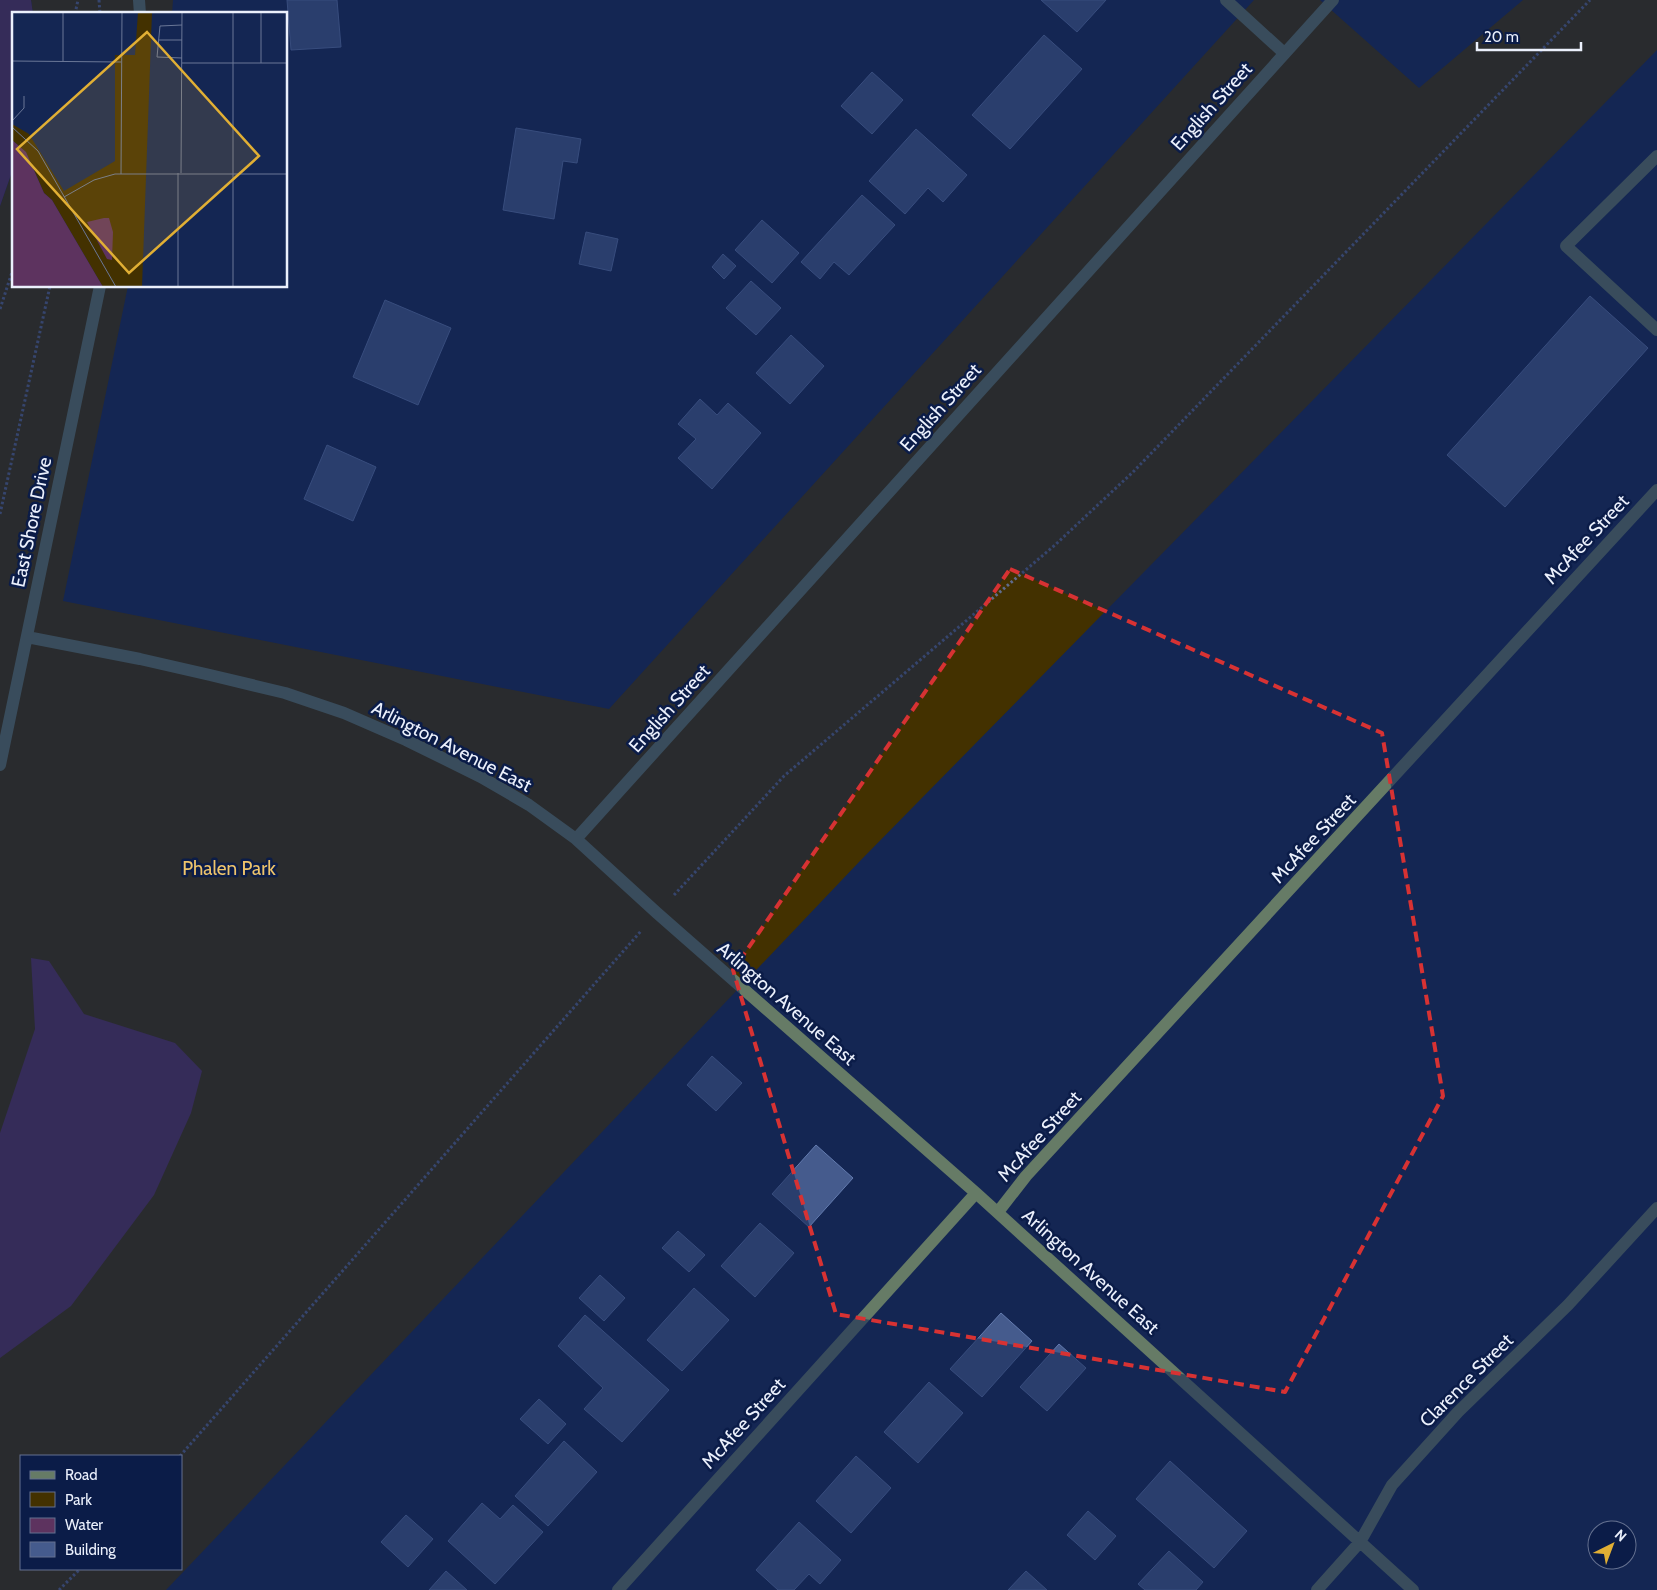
<svg xmlns="http://www.w3.org/2000/svg" width="1657" height="1590" viewBox="0 0 1657 1590" font-family="Cabin,sans-serif">
<style>
.green{fill:#433100;fill-rule:evenodd}
.water{fill:#5d335f}
.building{fill:#455b8d;stroke:#637baf}
.lines{fill:none;stroke-linecap:round;stroke-linejoin:round}
.path{stroke:#5f6c8e;stroke-width:3;stroke-dasharray:2.5 2.5;stroke-linecap:butt}
.minor{stroke:#667b66;stroke-width:12}
.marked{fill:none;stroke:#d73233;stroke-width:4;stroke-dasharray:10 6;stroke-linejoin:round}
.labels{text-anchor:middle;stroke-width:5;stroke-linejoin:round;paint-order:stroke}
.street-label{font-size:19px;fill:#ebf0fc;stroke:#0b1c48}
.park-label{font-size:19px;fill:#eec46b;stroke:#0b1c48}
.inset-road{fill:none;stroke:#6a7797;stroke-width:1}
.view{fill:#e1af34;fill-opacity:0.15;stroke:#e1af34;stroke-width:2.5}
.inset-edge{fill:none;stroke:#ebf0fc;stroke-width:2.5}
</style>
<rect width="100%" height="100%" fill="#142653"/>
<path class="green" d="M31,0H173L172,14H33Z
M1254,0H1320L1419,88L1523,0H1657V50L859,862L166,1590H0V206L14,166V286H128L63,601L609,709ZM21,1456H181V1569H21Z"/>
<path class="water" d="M0,0H31L33,14H14V166L0,206Z
M31,958L49,961L84,1014L175,1043L202,1071L191,1113L154,1195L71,1306L0,1358V1133L35,1029Z"/>
<path class="building" d="M287,0H337L341,47L291,50Z
M1041,0H1106L1077,32Z
M1044,35L1082,69L1010,149L972,115Z
M872,72L903,100L872,134L841,106Z
M516,128L581,139L577,163L563,161L554,219L503,210Z
M916,129L967,175L943,202L928,188L905,214L869,181Z
M862,195L895,225L849,275L834,262L820,279L801,262Z
M762,220L799,253L772,283L735,250Z
M586,232L618,239L611,271L579,264Z
M723,254L736,266L724,279L712,267Z
M751,281L781,308L756,335L726,308Z
M1590,296L1648,348L1505,507L1447,455Z
M385,300L451,328L418,405L353,377Z
M791,335L824,366L790,404L756,373Z
M700,399L717,415L728,403L761,433L712,489L678,458L696,439L678,424Z
M327,445L376,467L353,521L304,499Z
M712,1056L742,1083L716,1111L687,1085Z
M816,1145L853,1178L809,1227L772,1194Z
M760,1223L794,1253L755,1297L721,1266Z
M678,1231L705,1255L689,1272L662,1248Z
M600,1275L625,1298L604,1321L579,1298Z
M694,1288L729,1320L682,1371L647,1340Z
M1001,1313L1032,1341L982,1397L950,1369Z
M585,1315L669,1390L622,1442L584,1409L603,1388L558,1346Z
M1059,1344L1086,1368L1047,1411L1020,1387Z
M929,1382L963,1413L918,1463L884,1432Z
M539,1399L566,1424L548,1444L520,1419Z
M564,1441L597,1472L548,1526L515,1496Z
M856,1456L891,1488L851,1533L816,1501Z
M1170,1461L1247,1531L1214,1568L1136,1499Z
M482,1503L500,1519L513,1505L543,1532L495,1584L448,1541Z
M1088,1511L1116,1536L1095,1560L1067,1535Z
M406,1515L433,1539L408,1567L381,1542Z
M799,1522L841,1560L820,1584L809,1574L794,1590H778L756,1570Z
M1169,1551L1203,1582L1196,1590H1145L1138,1584Z
M446,1571L467,1590H429Z
M1026,1571L1047,1590H1008Z"/>
<g class="lines">
<path class="path" d="M99,0L100,14
M75,14L78,0
M0,309L14,266
M0,514L50,286
M674,895L784,776L1055,545L1133,472L1590,0
M180,1456L641,931
M59,1590L80,1569"/>
<path class="minor" d="M139,0L140,14
M1226,0L1284,53
M1657,156L1566,246L1657,330
M27,637L140,659L210,675L285,693L344,713L406,740L481,777L529,805L576,839L657,913L976,1193L1413,1590
M0,765L100,286
M576,839L1333,0
M998,1212L1026,1176L1657,490
M618,1590L976,1193
M1317,1590L1360,1542L1392,1485L1458,1412L1568,1305L1657,1208"/>
</g>
<path d="M0 0H1657V1590H0ZM1010,569L1382,733L1443,1096L1285,1392L836,1314L733,970Z" fill="#142653" fill-opacity=".55" fill-rule="evenodd"/>
<path class="marked" d="M1010,569L1382,733L1443,1096L1285,1392L836,1314L733,970Z"/>
<g class="labels">
<g class="street-label">
<text transform="translate(1211 106) rotate(-48)" y="7">English Street</text>
<text transform="translate(940 407) rotate(-48)" y="7">English Street</text>
<text transform="translate(31 522) rotate(-78)" y="7">East Shore Drive</text>
<text transform="translate(1586 539) rotate(-47)" y="7">McAfee Street</text>
<text transform="translate(669 708) rotate(-48)" y="7">English Street</text>
<text transform="translate(452 746) rotate(27)" y="7">Arlington Avenue East</text>
<text transform="translate(1313 838) rotate(-47)" y="7">McAfee Street</text>
<text transform="translate(787 1003) rotate(41)" y="7">Arlington Avenue East</text>
<text transform="translate(1039 1136) rotate(-48)" y="7">McAfee Street</text>
<text transform="translate(1091 1271) rotate(42)" y="7">Arlington Avenue East</text>
<text transform="translate(1466 1380) rotate(-45)" y="7">Clarence Street</text>
<text transform="translate(743 1423) rotate(-48)" y="7">McAfee Street</text>
</g>
<g class="park-label">
<text x="229" y="875">Phalen Park</text>
</g>
</g>
<g transform="translate(12 12)">
<rect width="275" height="275" fill="#142653"/>
<path d="M126,0H140L130,275H91L40,188L32,181L14,140L0,128V112L17,122L52,179L103,149V43H123Z" fill="#433100"/>
<path d="M0,128L14,140L32,181L40,188L91,275H0ZM92,206H97L101,220L100,248L95,247L75,210Z" fill="#5d335f"/>
<path class="inset-road" d="M249,0V51M170,13L148,14L145,45L170,46M146,28H170M0,49L109,50M51,50V0M170,51H275M0,109L12,96V84M0,115L26,139L104,275M169,161L170,0M109,162L110,0M52,185L82,168L103,162H275M166,275V161M221,275V0"/>
<path class="view" d="M135,20L247,144L117,261L5,137Z"/>
<rect width="275" height="275" class="inset-edge"/>
</g>
<rect x="20" y="1455" width="162" height="115" fill="#0b1c48" stroke="#657190"/>
<rect x="30" y="1471" width="25" height="8" fill="#667b66" stroke="#657190"/>
<text x="65" y="1480" font-size="15" fill="#ebf0fc">Road</text>
<rect x="30" y="1492" width="25" height="15" fill="#433100" stroke="#657190"/>
<text x="65" y="1505" font-size="15" fill="#ebf0fc">Park</text>
<rect x="30" y="1518" width="25" height="15" fill="#5d335f" stroke="#657190"/>
<text x="65" y="1530" font-size="15" fill="#ebf0fc">Water</text>
<rect x="30" y="1542" width="25" height="15" fill="#455b8d" stroke="#657190"/>
<text x="65" y="1555" font-size="15" fill="#ebf0fc">Building</text>
<g transform="translate(1612 1545) rotate(42)"><circle r="24" fill="#0b1c48" stroke="#657190"/>
<path d="M0-4L9 19L0 12L-9 19Z" fill="#e1af34"/>
<text y="-8" font-size="14" font-weight="bold" text-anchor="middle" fill="#ebf0fc">N</text>
</g>
<path d="M1477 42v8h104v-8" fill="none" stroke="#ebf0fc" stroke-width="2.5"/>
<text x="1484" y="42" font-size="15" fill="#ebf0fc" stroke="#0b1c48" stroke-width="4" paint-order="stroke">20 m</text>
</svg>
